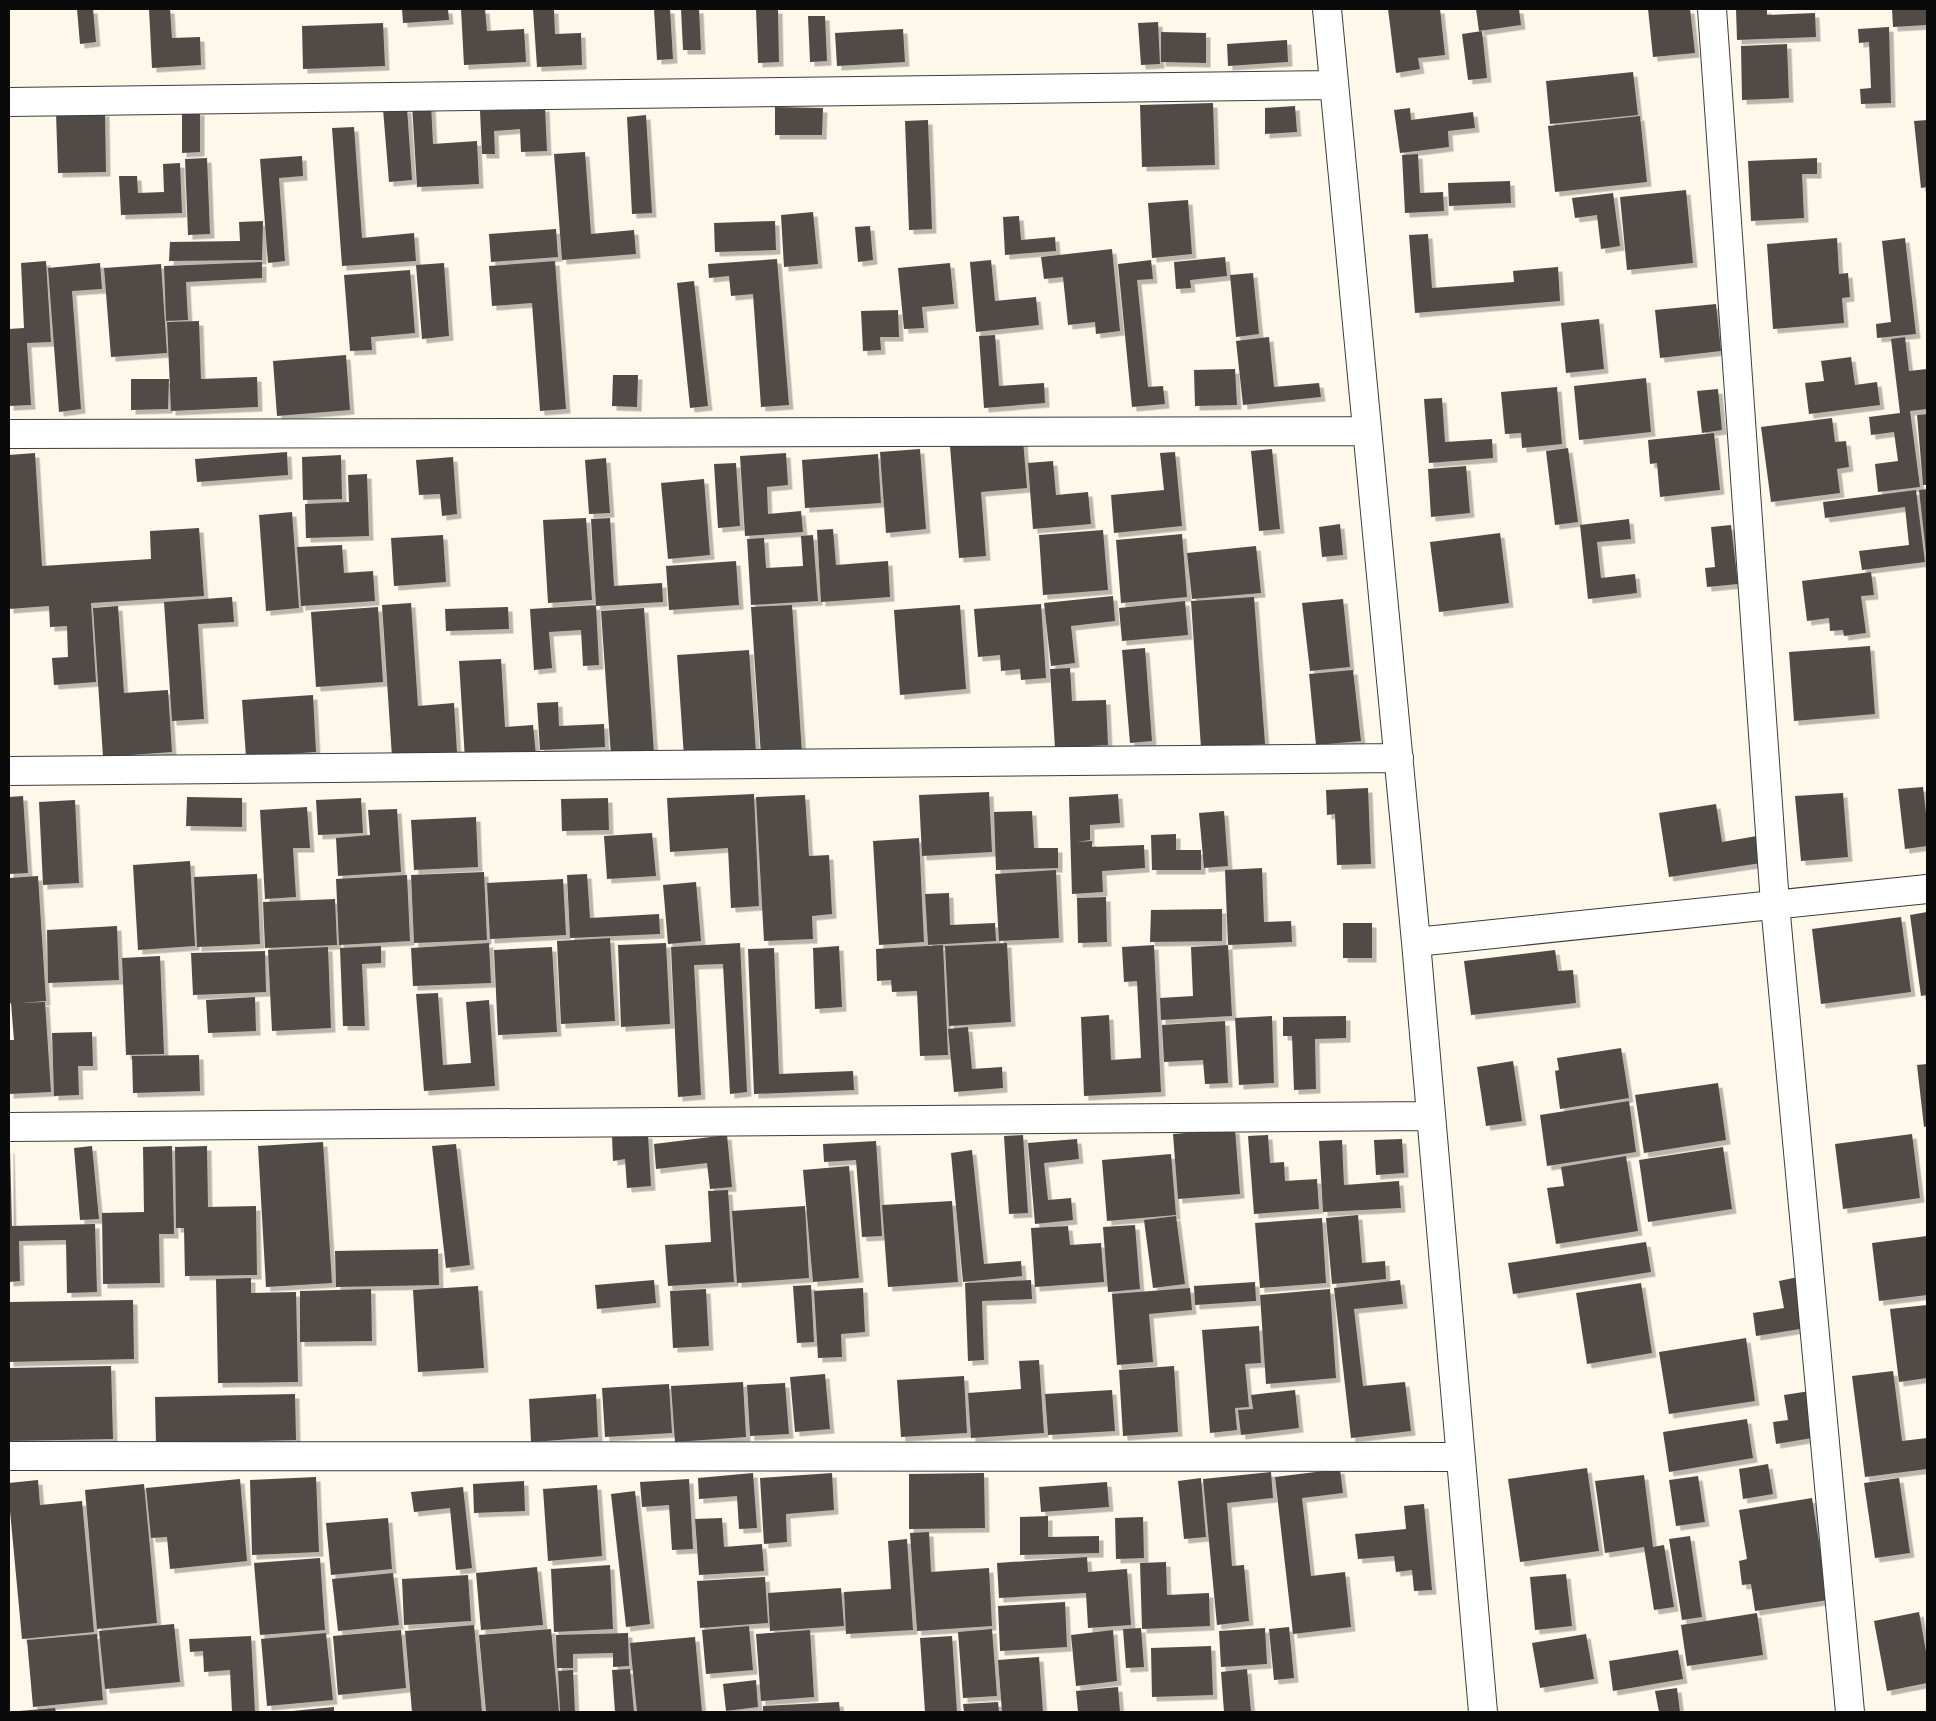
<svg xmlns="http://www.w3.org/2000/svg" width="1936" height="1721" viewBox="0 0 1936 1721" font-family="'IBM Plex Serif',serif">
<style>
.building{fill:#514b47;filter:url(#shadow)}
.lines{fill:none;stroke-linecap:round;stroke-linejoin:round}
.minor-casing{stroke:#3d3d3d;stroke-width:30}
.minor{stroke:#fff;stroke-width:28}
</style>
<defs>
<filter id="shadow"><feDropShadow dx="4.5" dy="4.5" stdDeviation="0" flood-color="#0004"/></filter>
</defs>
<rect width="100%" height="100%" fill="#fdf8e9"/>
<path class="building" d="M77,9H93L96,42L80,44Z
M149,9H170L172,38L200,37L201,65L152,68Z
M402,9H448L449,20L403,23Z
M461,9H485L487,31L524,29L526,62L464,65Z
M533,9H554L555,34L581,33L582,65L537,67Z
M654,9H670L673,59L657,60Z
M681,9H699L701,50H683Z
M756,9H778L779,62L758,63Z
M1388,9H1440L1445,55L1418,58L1420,69L1396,73Z
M1476,9H1519L1521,25L1479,31Z
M1648,9H1690L1695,53L1653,57Z
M1736,9H1767V15L1815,13L1816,37L1737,40Z
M1892,9H1927V25L1893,27Z
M808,16H825L827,61L810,62Z
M1158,22L1160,64L1141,65L1138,23Z
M383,23L385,66L303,69L302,26Z
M1889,27L1891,103L1861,104L1860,89L1871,88L1869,42L1859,43L1858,29Z
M903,29L905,62L837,66L835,33Z
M1482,31L1487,78L1468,80L1462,34Z
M1161,32L1206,33V63L1161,62Z
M1287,40L1288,62L1228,66L1227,44Z
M1787,44L1789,98L1742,100L1741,46Z
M1633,72L1638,115L1550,124L1546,81Z
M1213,103L1215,165L1142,167L1140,105Z
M412,104H431L433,144L477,141L479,184L417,187Z
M1295,106L1297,132L1265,134V108Z
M545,107L547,151L521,152L520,129L494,131L495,154H482L480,111Z
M775,107L823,108L822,135H775Z
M407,108L412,180L389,182L383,109Z
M1410,108L1411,120L1473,112L1475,128L1448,131L1449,147L1400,153L1394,110Z
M182,111H200V152L182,153Z
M105,112L106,172L58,173L56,113Z
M646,115L652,213L632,214L627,117Z
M1640,116L1647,182L1555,192L1548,126Z
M928,120L932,229L909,230L905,121Z
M1927,120V187L1921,188L1914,121Z
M354,127L362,238L414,233L416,261L342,266L332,128Z
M585,152L591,234L634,230L636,254L562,260L554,154Z
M1418,154L1420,193L1443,192L1444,211L1405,213L1402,155Z
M302,156L303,176L279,178L285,261L268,263L260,159Z
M207,158L210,234L188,235L185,159Z
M1817,158V174H1802L1804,218L1751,221L1748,161Z
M180,163L182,213L121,215L119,176H137L138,193L164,192L163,164Z
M1510,181L1511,203L1449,206L1448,183Z
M1686,190L1693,263L1627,270L1620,197Z
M1613,193L1620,246L1601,249L1597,215L1575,218L1572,198Z
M1188,200L1192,254L1152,258L1148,203Z
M813,212L818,264L784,267L781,215Z
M1019,216L1021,240L1055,237L1056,251L1005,255L1003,217Z
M263,221L262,260L169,261L170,242L240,241L239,222Z
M775,221L776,250L715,252L714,223Z
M870,226L873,260L858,262L855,227Z
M556,229L558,257L491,262L489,234Z
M1428,234L1432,288L1514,282L1513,271L1558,267L1560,301L1415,313L1409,235Z
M1837,238L1839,274L1848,273L1850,297L1842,298L1844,323L1773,329L1767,244Z
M1905,238L1916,334L1877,338L1876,324L1891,322L1882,241Z
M1112,249L1120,331L1096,334L1095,322L1068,325L1063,277L1044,279L1041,257Z
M1225,257L1227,276L1190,280L1191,288L1176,289L1174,262Z
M777,259L789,405L761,407L753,294L731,296L729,276L709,278L708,264Z
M991,260L995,301L1036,297L1039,325L976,332L970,262Z
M1151,260L1153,279L1137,280L1148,387L1163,386L1165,404L1132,407L1118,264Z
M46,261L51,342L27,343L31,405L9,406V329L24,328L21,263Z
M555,261L566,409L540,411L532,303L492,306L489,266Z
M262,262V278L186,282L188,320L166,321L164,266Z
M100,263L102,289L72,291L81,409L59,412L48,268Z
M444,263L449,336L422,339L416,265Z
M950,263L954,304L922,307L924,328L904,329L898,268Z
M161,264L167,353L111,357L104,268Z
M410,270L415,333L371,337L372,350L350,351L344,275Z
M1253,273L1259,334L1236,337L1230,275Z
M694,281L708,406L690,408L677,283Z
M1716,304L1721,351L1660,358L1655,310Z
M898,310L899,337H880L881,350L863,351L861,311Z
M1599,319L1604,369L1566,373L1561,323Z
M199,321L201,379L257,377L258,407L171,411L167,322Z
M995,335L999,386L1044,383L1045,403L984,408L979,336Z
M1269,337L1274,387L1319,383L1321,397L1243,405L1236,341Z
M1905,337L1909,371L1927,369V409L1910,411L1920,487L1878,492L1875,464L1898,461L1894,432L1871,435L1869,417L1900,413L1891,339Z
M346,355L350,410L277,416L273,361Z
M1851,357L1855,385L1877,382L1880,405L1809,414L1805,383L1824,381L1821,361Z
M1235,369L1237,405L1195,406L1194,370Z
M613,375H638L637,407L612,406Z
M1646,378L1651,432L1579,440L1574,386Z
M131,379H169L168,409L131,410Z
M1557,387L1562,444L1522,448L1521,433L1505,434L1501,392Z
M1718,389L1722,430L1702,433L1697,391Z
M1442,398L1445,442L1492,439L1493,458L1429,463L1424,399Z
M1927,414V485H1923L1917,415Z
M1832,418L1835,442L1846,441L1849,467L1837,469L1840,493L1771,502L1761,427Z
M1714,433L1720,490L1660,497L1657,463L1650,464L1648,440Z
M1023,440L1027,488L981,492L986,556L959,558L950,446Z
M1568,448L1578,522L1555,525L1546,451Z
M920,449L926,529L886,533L880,452Z
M1272,449L1280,529L1259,531L1251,451Z
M287,452L288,475L197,482L195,459Z
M1175,452L1182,526L1114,533L1111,495L1164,490L1160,453Z
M35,453L42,566L151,559L150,531L199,528L204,596L91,603L96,682L54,685L52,658L68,657L67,626L50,627L49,606L9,609V455Z
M786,453L788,485L767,487L768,514L801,511L803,532L745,536L740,456Z
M878,454L881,503L805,508L802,460Z
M341,455L342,499L303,500L302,457Z
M453,457L457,514L442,516L440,494L419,495L416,460Z
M606,458L610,513L589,514L585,460Z
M1053,461L1056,495L1088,492L1091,524L1033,529L1028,463Z
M736,463L740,526L718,528L714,464Z
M1466,466L1470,513L1431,517L1428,469Z
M367,474L369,536L306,538L305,504L349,502L348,475Z
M704,479L710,555L668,559L661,483Z
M1927,489V553H1926L1919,490Z
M1916,490L1925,562L1862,570L1859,551L1909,545L1905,507L1825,518L1823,502Z
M292,512L299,608L266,611L259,515Z
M586,518L592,600L548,603L543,520Z
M610,518L614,586L662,583L663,602L596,606L591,519Z
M1629,519L1631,539L1597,542L1601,578L1635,574L1637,593L1588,599L1580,525Z
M1340,524L1343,555L1322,557L1319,527Z
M1731,525L1738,584L1707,587L1705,568L1715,567L1711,527Z
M833,529L836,565L888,561L890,597L821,602L817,530Z
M1103,530L1108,590L1043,595L1039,535Z
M1500,533L1509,603L1439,612L1430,542Z
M1182,534L1187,597L1121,603L1116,540Z
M443,535L446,582L394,586L391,538Z
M813,535L818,601L751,605L747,539L764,538L766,568L803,566L801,536Z
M342,545L344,573L373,571L375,601L301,606L297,547Z
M1256,546L1261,593L1192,599L1187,553Z
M736,561L739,605L669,610L666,566Z
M1871,572L1874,595L1861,596L1866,633L1844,636L1843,630L1830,631L1829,618L1807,621L1802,581Z
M1113,596L1115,621L1071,626L1075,663L1051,666L1044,603Z
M232,597L234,622L198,624L204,719L172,721L164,602Z
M1254,597L1265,744L1201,748L1191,601Z
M1343,599L1350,667L1310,671L1302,603Z
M1185,601L1188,635L1122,641L1119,608Z
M411,603L418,706L454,703L457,753L392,757L382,605Z
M1041,604L1046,678L1021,680L1020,669L1001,671L1000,655L978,657L974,609Z
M596,605L599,665L583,666L581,630L549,632L552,668L534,670L530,609Z
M792,605L802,753L761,756L751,607Z
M960,605L966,689L900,695L894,610Z
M118,606L124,693L168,690L172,752L103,757L93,608Z
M378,607L383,682L316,687L311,612Z
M508,607L509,629L446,631L445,609Z
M644,608L654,753L611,756L601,611Z
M1870,646L1875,714L1794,721L1789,652Z
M1145,648L1152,741L1130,743L1122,650Z
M749,650L756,753L684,757L677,655Z
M501,659L505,727L533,725L536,755L465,760L459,661Z
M1070,668L1072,701L1106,700L1108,745L1055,748L1050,669Z
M1353,670L1361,741L1316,745L1309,674Z
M313,695L316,752L246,757L242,700Z
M558,702L559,726L604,724L605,747L540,750L537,703Z
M1923,787L1926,813H1927V846L1905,849L1898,789Z
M1368,788L1371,864L1337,865L1335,814L1327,815L1326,790Z
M989,792L992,852L922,856L919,795Z
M1843,793L1848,857L1801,861L1795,796Z
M754,794L759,906L731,908L728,848L670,852L667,798Z
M1118,794L1120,823L1090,825V840L1077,842L1092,841V847L1144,845L1145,868L1102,871L1103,892L1072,894L1069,797Z
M805,795L809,856L829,855L832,914L812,916L813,939L764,941L756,797Z
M23,796L28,873L9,874V797Z
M187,797L242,798V827L186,826Z
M361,798L363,833L318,835L316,800Z
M608,798L609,830L562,831L561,799Z
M75,800L79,883L43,885L39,802Z
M1716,804L1722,842L1757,836L1761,863L1669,877L1659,813Z
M307,807L310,848H293L296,897L265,899L260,810Z
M397,809L401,872L338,876L336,838L370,835L368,810Z
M1032,811L1034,848H1058V868L996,870L994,812Z
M1224,811L1228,866L1204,868L1199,813Z
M476,817L478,867L414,870L411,820Z
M652,833L656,876L607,879L604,836Z
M1176,834V850H1201V870H1152L1151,835Z
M919,838L924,942L879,945L873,841Z
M190,861L195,946L138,950L133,865Z
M1262,868L1264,922L1291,921L1292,942L1228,945L1225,870Z
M1056,870L1059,938L999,941L995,874Z
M484,872L487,940L414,943L411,875Z
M257,874L260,944L197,947L194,877Z
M587,874L590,918L659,914L660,934L570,938L567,875Z
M407,875L410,941L339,945L336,879Z
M38,876L46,1001L20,1003L45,1002L51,1092L9,1094V1040H14L11,1003L9,1004V878Z
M563,879L566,935L490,939L487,883Z
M696,882L701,941L668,944L663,885Z
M949,893L950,925L995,923L996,941L928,945L925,894Z
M1106,897L1107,942L1078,943L1077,898Z
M335,899L337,945L265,948L263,902Z
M1222,909V941L1150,942L1151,910Z
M1927,912V995L1921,996L1910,915Z
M1901,917L1911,992L1821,1004L1812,929Z
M1343,923H1372V958H1343Z
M117,926L119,980L48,983L47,930Z
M610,938L615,1021L561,1024L557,941Z
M489,943L491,983L413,986L411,948Z
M666,943L670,1024L621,1027L618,945Z
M740,943L747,1092L730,1094L723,964L694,965L701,1095L678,1097L671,947Z
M1007,943L1011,1022L949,1026L945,946Z
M943,945L948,1055L920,1056L917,991L892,992L891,980L877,981L876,949Z
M1154,945L1161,1092L1084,1096L1081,1017L1109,1015L1111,1060L1141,1058L1137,981L1124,982L1122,947Z
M1228,945L1232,1016L1161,1020L1160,998L1193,996L1191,947Z
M381,946V963L362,964L365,1026H343L340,948Z
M839,946L842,1007L815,1009L813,948Z
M328,947L331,1028L272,1031L268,950Z
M552,947L557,1032L498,1035L494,950Z
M774,948L779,1074L853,1071L854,1090L754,1094L748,949Z
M1555,950L1558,971L1573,970L1576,1003L1471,1015L1464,961Z
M265,951L266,992L193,995L191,953Z
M160,956L164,1054L126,1055L122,958Z
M438,993L443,1065L471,1063L466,1002L489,1000L495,1086L424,1091L416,994Z
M255,997L256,1031L208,1033L206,1000Z
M1272,1016L1274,1083L1239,1085L1235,1018Z
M1346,1016V1038L1315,1039L1316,1089L1294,1090L1292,1036H1283V1017Z
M1225,1021L1228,1083L1205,1084L1203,1060L1164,1062L1162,1025Z
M968,1027L972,1069L1002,1067L1003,1088L954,1092L948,1029Z
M92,1032L93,1066H78L79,1095L54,1096L52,1033Z
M1621,1048L1629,1098L1560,1109L1555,1071L1559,1070L1557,1058Z
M199,1055L200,1091L133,1093L132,1056Z
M1513,1061L1522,1121L1486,1126L1477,1067Z
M1927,1064V1126L1924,1127L1917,1065Z
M1718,1083L1726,1140L1644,1153L1635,1095Z
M1629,1101L1636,1152L1547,1166L1540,1115Z
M1235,1129L1240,1194L1178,1199L1173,1134Z
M648,1134L651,1186L627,1188L625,1159L613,1161L612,1136Z
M1912,1134L1920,1198L1843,1209L1835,1144Z
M727,1135L732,1187L710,1189L707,1163L656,1169L654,1144Z
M1023,1135L1028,1213L1009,1214L1004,1136Z
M1268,1135L1270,1163L1284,1162L1285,1181L1317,1179L1319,1209L1254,1214L1248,1136Z
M1077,1139L1079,1159L1044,1163L1048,1200L1071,1198L1073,1220L1035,1224L1028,1143Z
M1402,1139L1404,1173L1376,1175L1374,1140Z
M1342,1140L1344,1185L1399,1181L1401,1208L1323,1212L1319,1141Z
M876,1141L882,1236L862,1237L856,1160L824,1162L823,1144Z
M323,1142L332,1283L266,1287L258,1146Z
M456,1144L470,1265L446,1268L432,1146Z
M92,1146L99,1219L80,1220L74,1148Z
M172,1146L174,1234H159L160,1283L103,1284L102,1213L144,1212L143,1147Z
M207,1146L208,1207L256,1206L257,1275L185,1276L184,1228H176L175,1147Z
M1723,1147L1732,1209L1648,1222L1639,1160Z
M9,1149H10L12,1226L95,1224L97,1292L67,1293L66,1240L19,1241L20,1281L9,1282Z
M972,1150L984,1264L1021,1261L1022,1276L963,1282L951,1153Z
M1171,1154L1176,1215L1107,1221L1102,1160Z
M1626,1156L1638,1231L1556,1244L1547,1188L1564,1186L1561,1167Z
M849,1166L859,1278L813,1282L803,1170Z
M728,1190L734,1282L668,1286L665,1245L711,1242L708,1191Z
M952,1201L958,1282L888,1287L882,1205Z
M805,1206L809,1278L737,1283L732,1211Z
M1358,1215L1362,1263L1385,1261L1386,1279L1332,1284L1326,1218Z
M1176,1216L1185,1284L1153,1288L1144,1220Z
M1322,1218L1326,1283L1260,1288L1255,1223Z
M1135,1225L1140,1289L1108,1292L1103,1227Z
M1068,1226L1070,1245L1101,1243L1104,1282L1035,1287L1031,1228Z
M1927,1236V1295L1879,1301L1872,1243Z
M1646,1242L1651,1272L1513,1294L1508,1263Z
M438,1249L439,1285L336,1287L335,1251Z
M1798,1277L1806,1328L1756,1336L1753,1313L1784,1308L1779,1281Z
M251,1278V1293L296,1292L298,1382L218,1383L216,1279Z
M654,1280L656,1303L597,1309L595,1285Z
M1031,1280L1032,1299L982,1301L984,1360L968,1361L965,1283Z
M1400,1280L1403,1304L1354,1309L1363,1386L1405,1382L1411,1431L1351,1438L1334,1288Z
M1255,1282L1256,1301L1195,1305L1194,1286Z
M1641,1283L1652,1353L1587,1364L1576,1293Z
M811,1285L814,1342L797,1343L793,1286Z
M478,1286L484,1368L418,1372L413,1290Z
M863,1288L865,1332L841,1334L842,1357L818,1358L814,1291Z
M1190,1288L1192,1310L1149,1314L1153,1362L1117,1365L1112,1294Z
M371,1289L372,1341L300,1342V1291Z
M706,1289L709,1346L673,1348L670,1291Z
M1330,1289L1336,1378L1266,1384L1260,1295Z
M133,1300L134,1359L9,1362V1302Z
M1927,1305V1378L1899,1382L1890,1309Z
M1259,1326L1261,1363L1245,1364L1249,1407L1235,1408L1237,1430L1210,1433L1202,1330Z
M1746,1338L1755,1401L1669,1414L1659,1352Z
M1039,1360L1044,1433L971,1438L968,1393L1021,1389L1019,1361Z
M111,1366L113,1439L9,1441V1368Z
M1174,1366L1178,1432L1123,1436L1119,1370Z
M1893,1371L1902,1441L1927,1438V1469L1865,1477L1852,1376Z
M825,1374L830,1429L795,1432L790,1377Z
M964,1376L967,1433L901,1437L897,1380Z
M743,1382L746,1437L675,1442L671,1386Z
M785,1383L789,1434L750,1436L747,1385Z
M669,1384L672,1433L605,1437L602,1388Z
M1112,1390L1115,1431L1048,1435L1045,1394Z
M1295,1390L1299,1428L1241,1435L1238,1410L1253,1409L1251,1395Z
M1810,1391L1818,1437L1776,1444L1773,1422L1788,1420L1784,1395Z
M295,1394L296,1440L156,1444L155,1397Z
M596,1394L598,1437L531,1442L529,1399Z
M1747,1419L1753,1458L1669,1472L1663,1432Z
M1768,1464L1773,1494L1743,1499L1739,1469Z
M1587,1468L1599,1551L1520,1562L1508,1479Z
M1340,1469L1343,1493L1302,1498L1311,1576L1345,1572L1351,1627L1293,1634L1275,1477Z
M1271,1472L1273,1498L1227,1503L1232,1566L1244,1565L1249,1621L1217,1625L1203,1479Z
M753,1473L757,1528L739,1529L737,1496L699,1499L698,1478Z
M832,1473L834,1510L786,1514L787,1542L764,1544L760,1478Z
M984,1473L985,1528L909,1529V1474Z
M1644,1475L1653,1547L1664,1545L1674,1607L1654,1610L1644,1547L1605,1553L1595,1481Z
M1698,1476L1705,1522L1676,1526L1669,1480Z
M316,1477L319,1552L252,1555L250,1480Z
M1201,1478L1206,1537L1184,1539L1178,1481Z
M1899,1478L1910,1553L1875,1558L1864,1483Z
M240,1479L247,1561L170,1569L167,1537L151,1538L146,1488Z
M689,1479L693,1549L672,1550L669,1505L642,1507L640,1482Z
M38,1480L40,1505L82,1501L94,1632L22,1639L9,1500V1483Z
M524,1481L525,1511L474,1513L473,1484Z
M1107,1482L1109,1507L1041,1512L1039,1487Z
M144,1484L157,1623L97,1629L85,1490Z
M597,1485L602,1556L548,1561L543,1489Z
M463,1487L472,1568L456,1570L450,1508L414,1512L411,1492Z
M635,1491L650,1624L626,1627L611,1494Z
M1812,1498L1828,1600L1755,1611L1751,1584L1742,1585L1739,1561L1747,1559L1739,1510Z
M1424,1504L1432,1590L1414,1591L1412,1570L1396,1572L1394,1556L1358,1559L1355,1534L1406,1529L1404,1506Z
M1048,1516V1537L1099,1536V1553L1020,1555V1517Z
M1143,1517L1144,1558L1116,1559L1115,1518Z
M388,1518L392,1569L331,1575L326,1523Z
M722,1518L724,1547L762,1544L764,1571L699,1575L695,1519Z
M929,1532L931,1572L989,1568L992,1626L917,1631L910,1533Z
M1690,1536L1702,1617L1682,1620L1669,1539Z
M907,1539L913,1630L846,1634L844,1592L891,1589L888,1541Z
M1087,1557L1088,1572L1127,1569L1131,1625L1088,1628L1086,1593L999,1598L997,1563Z
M320,1558L325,1630L260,1635L254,1563Z
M1166,1562L1167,1595L1209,1593L1210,1626L1142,1629L1140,1563Z
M610,1565L613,1629L554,1632L551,1569Z
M537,1567L543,1625L481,1630L476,1573Z
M393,1573L399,1625L338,1631L332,1579Z
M1566,1574L1572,1626L1535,1630L1530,1577Z
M468,1575L471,1621L404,1625L402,1579Z
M765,1577L768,1623L700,1628L697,1581Z
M841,1588L844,1626L770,1631L768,1593Z
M1065,1602L1067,1647L1000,1651L998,1606Z
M1919,1612L1927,1657V1683L1887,1691L1874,1621Z
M1757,1613L1763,1655L1687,1666L1681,1625Z
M174,1624L180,1682L105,1689L99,1631Z
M474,1625L482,1712H412L405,1631Z
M749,1626L753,1670L706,1674L702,1630Z
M1289,1627L1294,1678L1274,1680L1269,1629Z
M1141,1628L1144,1667L1126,1668L1123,1629Z
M1265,1628L1267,1664L1221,1667L1219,1631Z
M551,1629L559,1712H486L479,1635Z
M992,1629L997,1696L963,1698L958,1632Z
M401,1630L406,1688L338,1695L333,1636Z
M810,1630L814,1697L761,1701L756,1634Z
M1113,1630L1117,1681L1076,1686L1071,1635Z
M326,1633L333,1700L267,1706L261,1639Z
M628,1633L629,1666L613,1667V1653L573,1654V1668H557L556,1635Z
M97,1634L103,1700L33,1707L27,1640Z
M1586,1634L1594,1679L1540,1688L1532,1643Z
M251,1636L255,1712H232L230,1670L204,1672L203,1651L190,1652L189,1639Z
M952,1636L957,1712H925L920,1638Z
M695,1637L702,1712H637L630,1643Z
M1211,1646L1213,1695L1152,1697L1151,1648Z
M1678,1650L1683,1679L1613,1691L1609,1661Z
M1039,1657L1043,1712H1002L998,1660Z
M630,1669L634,1712H615L612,1670Z
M1247,1669L1251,1712H1224L1221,1672Z
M573,1670L575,1712H560L558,1671Z
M756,1680L758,1707L726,1711L723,1684Z
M1118,1687L1120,1712H1078L1076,1691Z
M1677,1688L1680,1712H1659L1655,1691Z
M839,1702L840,1712H763V1706Z
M998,1702L999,1712H964L963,1704Z
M334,1707V1712H292V1711Z
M55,1708L56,1712H19V1711Z"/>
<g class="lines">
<defs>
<path id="minor" d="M1327,9L1416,942L1483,1712
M1712,9L1775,904L1850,1712
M9,102L1334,85
M9,434L1366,431
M9,771L1399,758
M1416,942L1927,889
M9,1127L1430,1116
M9,1456L1459,1457"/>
</defs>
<use href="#minor" class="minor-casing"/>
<use href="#minor" class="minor"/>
</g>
<rect width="1936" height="1721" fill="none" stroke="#0a0a0a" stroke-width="20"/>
</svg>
